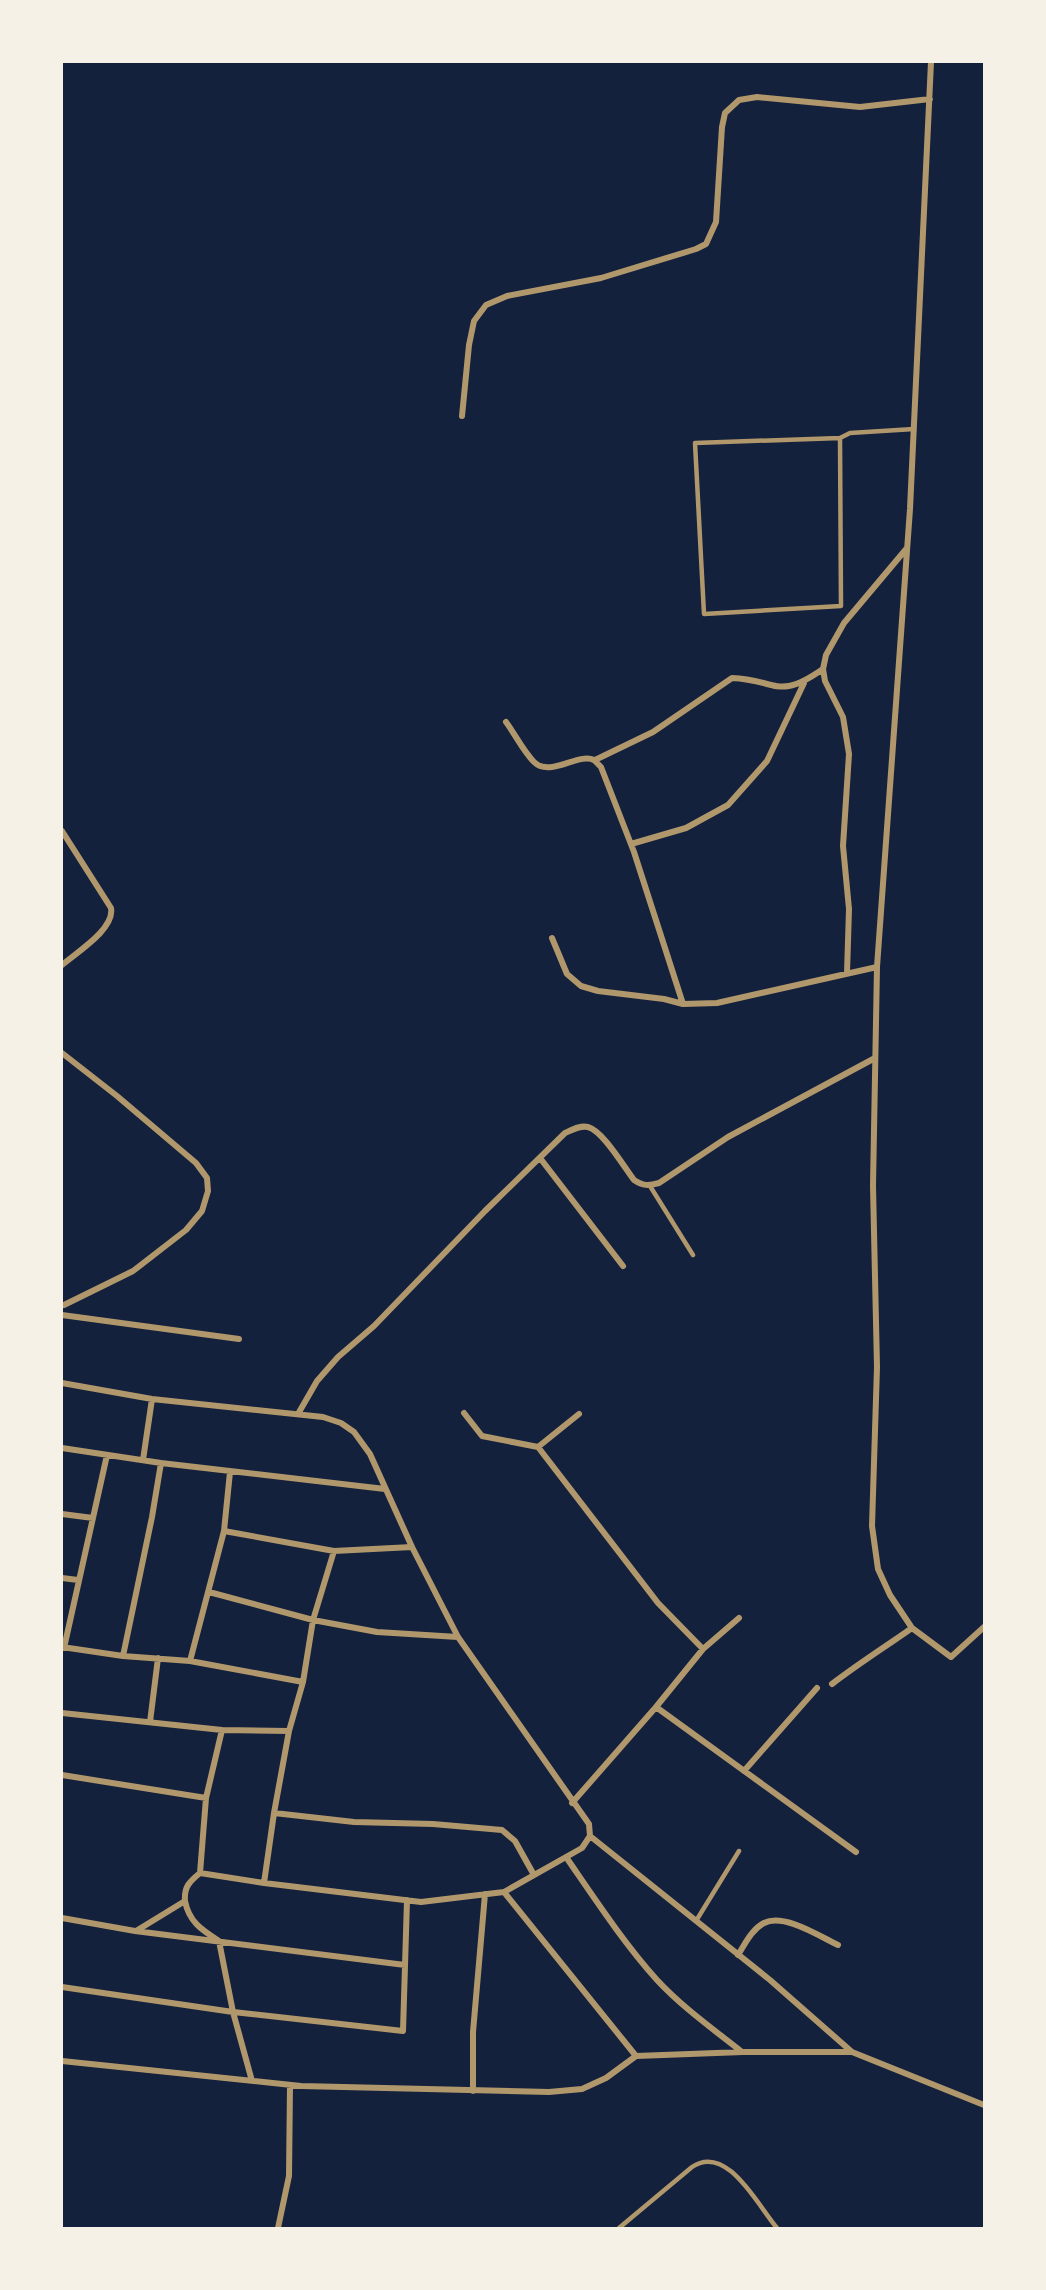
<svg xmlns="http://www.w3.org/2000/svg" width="1046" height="2290" viewBox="0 0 1046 2290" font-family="Barlow,sans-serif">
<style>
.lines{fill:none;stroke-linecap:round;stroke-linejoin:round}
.service{stroke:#b1986c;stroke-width:4.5}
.minor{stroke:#b1986c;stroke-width:6}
</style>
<rect width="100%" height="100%" fill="#14213d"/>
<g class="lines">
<path class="service" d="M840,438L695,443L704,614L841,606L840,438L850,433L914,429
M650,1186L693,1255
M696,1921L739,1851
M619,2228L692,2167C727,2143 758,2206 777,2228"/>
<path class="minor" d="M931,62L910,509L877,967L873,1186L877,1367L872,1526L878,1569L890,1595L912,1628L951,1657L984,1627
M462,416L469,345L474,321L486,305L507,296L601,278L696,249L706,244L716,222L722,127L725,113L739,100L757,97L860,107L930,99
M506,722C515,734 523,751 534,762C550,778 579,752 594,760C595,761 600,766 601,767L634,852L683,1004
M595,760L653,732L732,678C778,680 777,701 823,669
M62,831L111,908C115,929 77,952 62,965
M631,844L686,828L728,805L767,761L804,683
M552,938L567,974L581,986L598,991L664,999L683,1004L717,1003L877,967
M847,973L849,909L843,846L849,754L843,717L825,681L823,669L826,655L844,623L907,548
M62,1053L117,1096L196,1163L207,1178L208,1191L202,1211L186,1230L133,1271L64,1305
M540,1158L623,1266
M62,1315L239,1339
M62,1383L152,1399L323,1417L341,1423L354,1432L370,1454L412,1547L458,1637L589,1824L590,1836L582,1848L504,1892L421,1902L264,1883L274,1813L289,1731
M464,1413L482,1436L538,1447L658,1603L703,1649
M298,1414L317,1381L338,1357L374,1326L485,1211L565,1133C572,1130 580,1125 588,1127C603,1131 624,1167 634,1180C643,1186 648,1186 659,1183L728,1137L875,1058
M538,1447L579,1414
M62,1448L161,1463L385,1489
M143,1460L152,1399
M62,1514L93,1518
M224,1531L334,1551L412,1547
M62,1578L78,1580
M209,1592L313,1620L377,1632L458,1637
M62,1647L123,1656L190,1661L303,1682
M64,1648L107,1455
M123,1656L152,1517L161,1463
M190,1661L224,1531L230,1472
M832,1684C858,1664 885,1647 912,1628
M656,1707L856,1852
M62,1713L222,1730L289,1731L303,1682L313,1620L334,1551
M150,1722L158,1658
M744,1771L817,1688
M62,1775L206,1798
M572,1803L656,1707L703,1649L739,1618
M274,1813L354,1822L433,1824L502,1830L515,1841L534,1875
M590,1836L770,1980L852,2052L984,2105
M566,1857C595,1899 623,1942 657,1980C682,2007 713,2029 742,2052
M200,1873L264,1883
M504,1892L636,2056
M185,1901C189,1922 202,1930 219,1941L233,2012L252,2081
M62,1918L135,1931L405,1965
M136,1931L185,1901C184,1887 189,1882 200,1873L206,1798L222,1730
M738,1955C745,1944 752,1929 764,1923C784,1913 819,1936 838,1945
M62,1987L233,2012L403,2031L407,1900
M62,2061L301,2086L549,2092L582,2089L606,2078L636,2056L743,2052H852
M473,2091V2032L485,1894
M278,2228L289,2176L290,2085"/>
</g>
<rect width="1046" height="2290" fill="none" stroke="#f6f1e7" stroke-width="126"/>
</svg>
